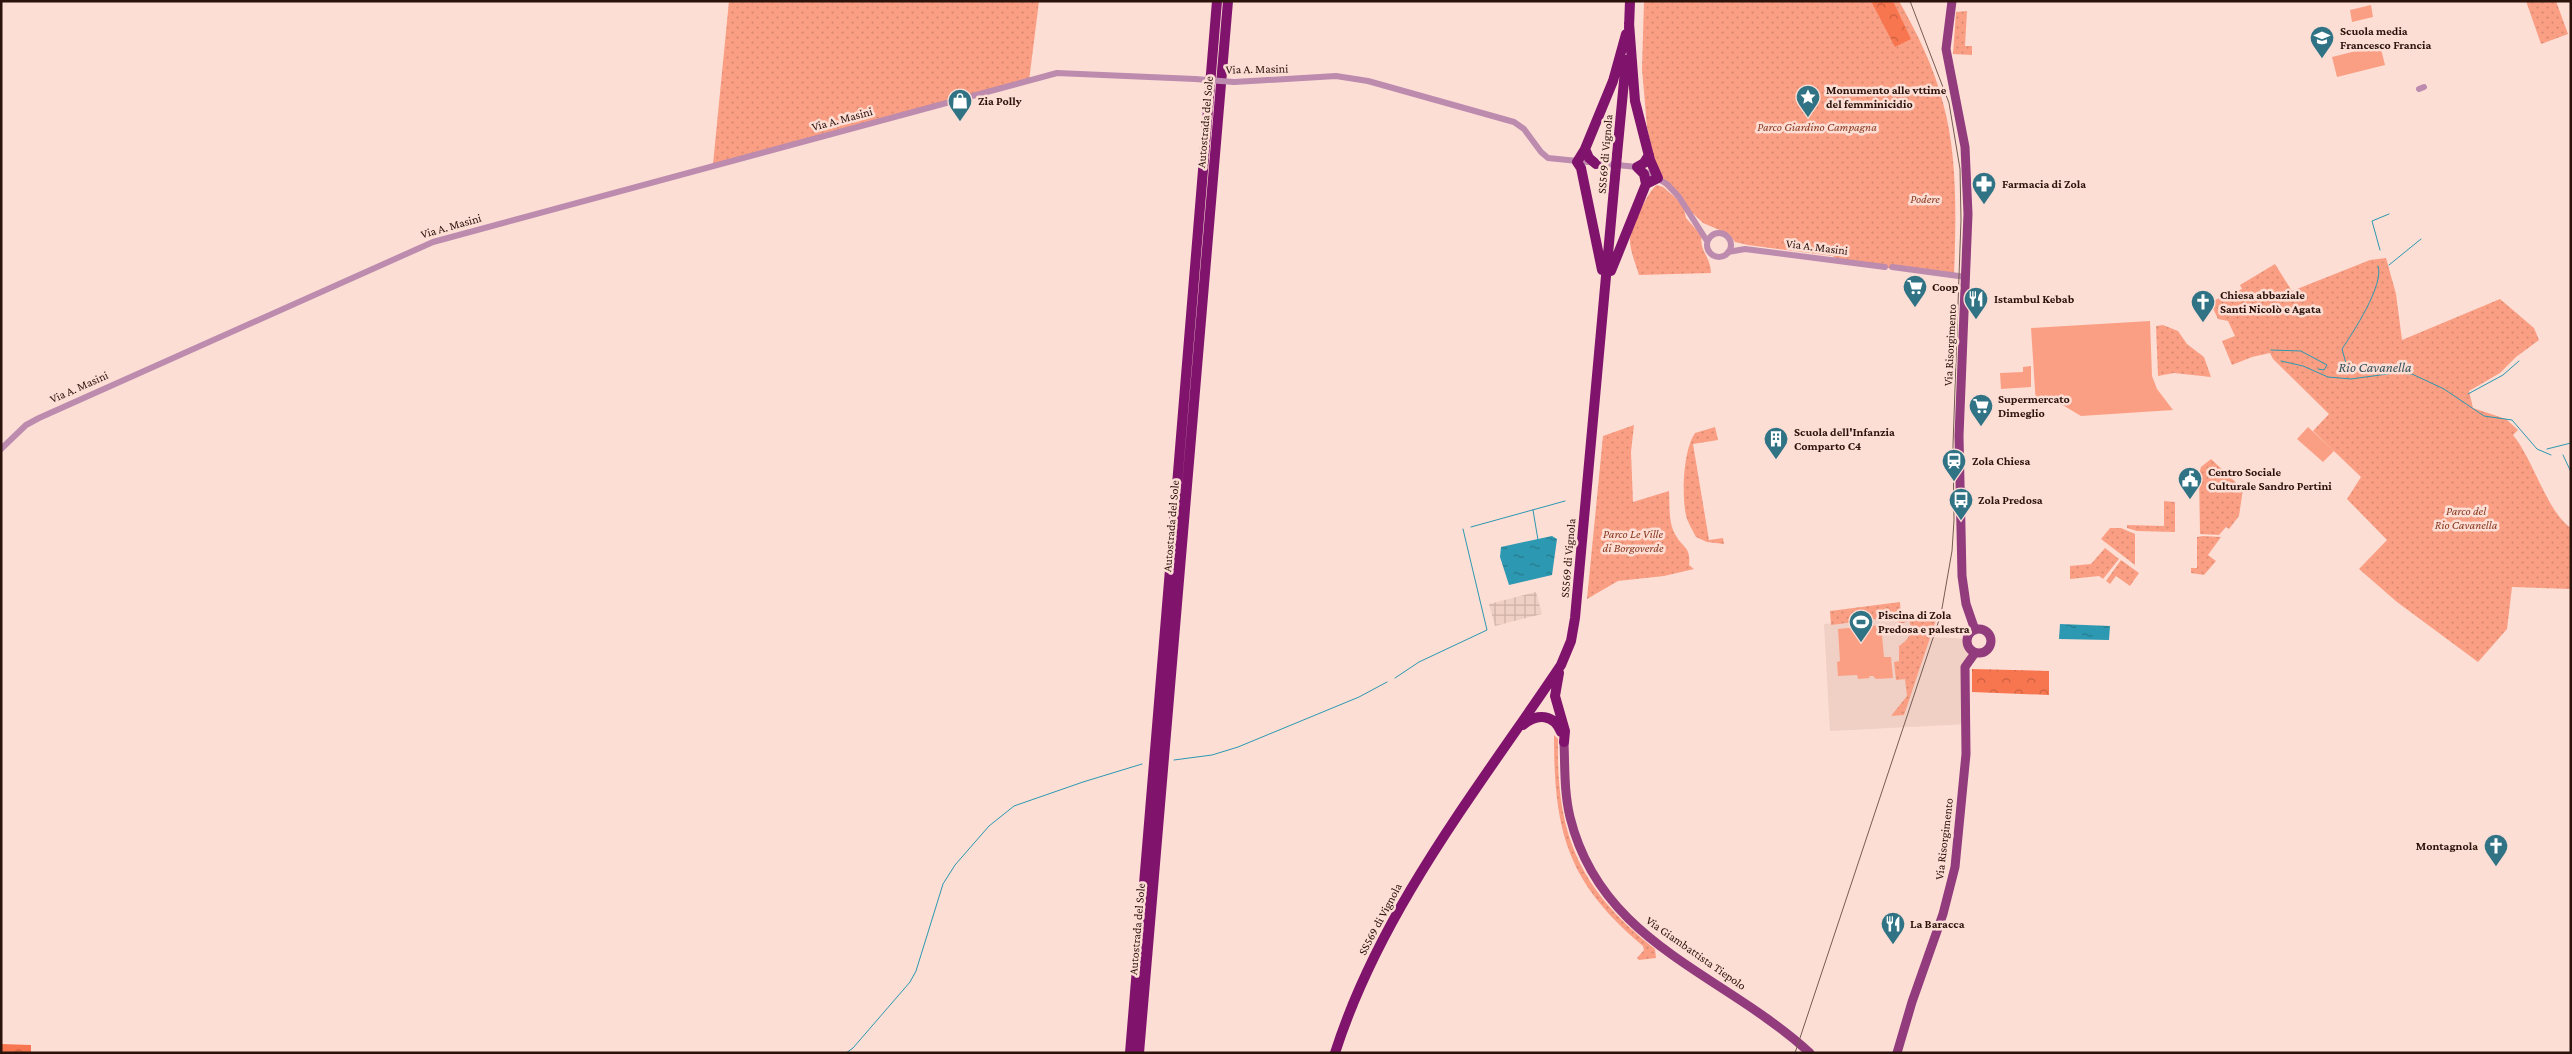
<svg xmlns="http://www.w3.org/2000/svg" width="2572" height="1054" viewBox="0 0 2572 1054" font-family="'Crimson Pro',serif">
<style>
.built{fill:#f0cfc5}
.industrial{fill:url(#industrial-grid)}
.green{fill:url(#green-dots)}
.forest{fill:url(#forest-crowns)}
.pitch{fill:#fb9f84}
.water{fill:url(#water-ripples)}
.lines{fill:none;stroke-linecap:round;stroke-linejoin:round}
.stream{stroke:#2c98b1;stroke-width:1}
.minor{stroke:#bc8bae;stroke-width:6}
.major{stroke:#923b7d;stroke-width:9}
.highway{stroke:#80136c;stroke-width:10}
.rail{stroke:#765b53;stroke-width:1}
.minor-bridge{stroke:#bc8bae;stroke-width:6}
.highway-bridge{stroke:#80136c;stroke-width:10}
.labels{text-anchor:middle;stroke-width:5;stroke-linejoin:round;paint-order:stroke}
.poi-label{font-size:12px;font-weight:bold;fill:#2b120b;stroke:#fcded5;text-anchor:start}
.street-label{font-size:12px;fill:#2b120b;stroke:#fcded5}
.park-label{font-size:12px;font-style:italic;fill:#8a381f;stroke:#fcded5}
.water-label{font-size:14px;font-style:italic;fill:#35545d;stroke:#fcded5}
</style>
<defs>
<pattern id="industrial-grid" width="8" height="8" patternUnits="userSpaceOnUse" patternTransform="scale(1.25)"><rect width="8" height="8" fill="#f0cfc5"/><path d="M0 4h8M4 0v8" fill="none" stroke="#ceb1a8"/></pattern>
<pattern id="green-dots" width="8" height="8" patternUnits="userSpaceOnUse" patternTransform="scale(1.25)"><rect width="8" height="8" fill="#fb9f84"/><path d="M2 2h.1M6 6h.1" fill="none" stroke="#d78871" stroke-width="1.8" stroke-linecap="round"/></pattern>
<pattern id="forest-crowns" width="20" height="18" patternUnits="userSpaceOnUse" patternTransform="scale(1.25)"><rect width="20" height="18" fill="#f8764f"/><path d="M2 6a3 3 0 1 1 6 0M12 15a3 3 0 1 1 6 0" fill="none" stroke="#c95f40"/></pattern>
<pattern id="water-ripples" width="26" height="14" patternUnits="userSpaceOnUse" patternTransform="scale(1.25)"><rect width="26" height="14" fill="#2c98b1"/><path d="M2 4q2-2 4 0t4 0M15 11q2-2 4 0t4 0" fill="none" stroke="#267b8e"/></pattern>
</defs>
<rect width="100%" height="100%" fill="#fcded5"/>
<path class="built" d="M1938,614L1932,637L1970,639L1968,724L1830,731L1824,624Z"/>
<path class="industrial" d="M1536,592L1542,614L1495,626L1489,604Z"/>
<path class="green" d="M729,1H1039L1029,81L713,164Z
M1644,1H1899C1917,33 1934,67 1943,103C1958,156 1956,221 1954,276L1838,262L1833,256L1748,245L1735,242L1729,234L1703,223L1659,181L1647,127L1642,69Z
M2526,1H2556L2568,34L2541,44Z
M1967,11L1965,46H1972V55L1953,54L1956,12Z
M1657,185L1663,187L1683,204L1686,218L1702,236C1698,249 1711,257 1711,273L1639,275C1636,265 1630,251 1630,240C1630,230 1648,190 1657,185Z
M2386,258L2396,294L2402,340L2500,299L2534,328L2539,340L2516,357L2500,373L2469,391L2473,408L2506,419L2518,430L2513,435C2533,459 2547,512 2571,528V589L2512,587L2507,629L2478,662L2397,602L2359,569L2387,540L2347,499L2361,477L2313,431L2329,414L2273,359L2270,353L2252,357L2232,365L2222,341L2235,336L2228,321L2218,319L2210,302L2242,289L2240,285L2275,264L2292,291L2370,260Z
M2163,325L2178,331L2187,344L2204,357L2211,377L2174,373L2158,376L2156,326Z
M1634,425L1631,452L1633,502L1669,491C1670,505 1668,521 1675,534C1683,549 1691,546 1689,565L1694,569L1664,576L1618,581L1587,599L1603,436Z
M1715,427L1718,440L1693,444L1709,540L1723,538L1724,544L1707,542L1696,537C1693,531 1690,526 1687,519C1681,500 1683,450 1695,433Z
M2211,459L2243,489L2239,516L2229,529L2226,527L2219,535L2200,534L2199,474L2201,467Z
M2164,501L2175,502V532L2137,531L2127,528V525L2164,526Z
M2110,528H2121L2135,534V565L2101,539Z
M2203,536L2221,537L2208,555L2216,561L2204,575L2191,573V568H2197V537Z
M2105,548L2119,559L2103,579L2099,576L2070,579V566L2091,564Z
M2121,560L2139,573L2130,586L2116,576L2110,584L2106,581Z
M1900,602L1901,617L1938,614L1904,715L1891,716L1907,696L1905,679L1896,680L1894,662L1899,661V646C1908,640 1914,632 1909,621L1900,624L1895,617L1831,625L1830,611Z
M1554,735L1558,739C1556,835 1579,889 1655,949L1656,958L1639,960L1637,958L1644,950L1643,946C1567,882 1554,832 1554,735Z"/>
<path class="forest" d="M1871,1H1893L1911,39L1895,47Z
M1972,669L2049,671V695L1972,692Z
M1,1044L31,1045V1053H1Z"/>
<path class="pitch" d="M2371,5L2373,17L2352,22L2350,10Z
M2380,45L2385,65L2337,77L2332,57Z
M2150,321L2152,376L2157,389L2173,410L2081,416L2061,404L2036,405L2031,328Z
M2031,366V387L2001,389L2000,373L2023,372V367Z
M2308,427L2334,451L2323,462L2297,439Z
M1881,625L1884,657H1891L1893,678L1876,679L1873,676H1869L1870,678L1858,679L1857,675L1838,676L1837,662L1840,661L1838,629Z"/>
<path class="water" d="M1552,536L1557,539L1552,575L1509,585L1500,557L1501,547Z
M2060,624L2110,626L2109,640L2059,639Z"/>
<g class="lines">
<path class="stream" d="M2380,250L2372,221L2389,214
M2389,265L2421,239
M2271,350L2301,351L2327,365L2324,370L2318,369
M2281,361L2303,366L2328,377L2351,379L2395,373L2412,374L2444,389L2484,416L2512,420L2537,449L2551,455
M2346,370L2347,367L2342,349C2352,334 2385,284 2378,266
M2468,394L2503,375L2519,361
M2547,449L2571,443
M2563,455L2571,472
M1533,510L1538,540
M1471,527L1565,501
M1395,678L1419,662L1487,630L1463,529
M1174,760L1212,755L1238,747L1359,697L1387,682
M846,1053L853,1048L910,982L916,971L943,884L955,865L989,826L1014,806L1083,782L1142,764"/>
<path class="minor" d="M1234,82L1336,76L1368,81L1514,122L1524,129L1541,152L1548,158L1637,167L1667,184L1679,197L1707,241
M2419,89L2424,87
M1707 245a12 12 0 1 1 24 0a12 12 0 1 1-24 0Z
M1728,252L1745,249L1885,267
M1892,267L1966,277
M1,449L26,425L39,418L433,242L1057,73L1195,79"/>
<path class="major" d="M1952,1L1946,49L1965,147L1968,214L1959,436L1962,576L1966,604L1975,630
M1967 641a12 12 0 1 1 24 0a12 12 0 1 1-24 0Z
M1564,742C1565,767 1564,792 1570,817C1601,944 1723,973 1810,1053
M1897,1053L1912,1002L1943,914L1955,867L1966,754L1965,667L1975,653"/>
<path class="highway" d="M1629,23L1635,101L1650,160L1658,178L1646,184
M1629,28L1630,1
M1585,149L1577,162L1581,168L1602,270
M1617,155L1626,60
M1596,164L1589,158L1585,149L1613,81L1626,34
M1611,271L1646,184L1644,174L1637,167L1644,163L1649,155
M1559,673L1555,696L1565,731L1564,742
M1523,725C1537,713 1554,714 1561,732
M1130,1053L1217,1
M1139,1053L1228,1
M1335,1053C1381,909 1478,789 1561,665L1571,641L1575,618L1615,177"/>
<path class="rail" d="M1795,1053L1941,614L1952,551L1954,520L1953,445L1961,220L1960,169L1949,103L1910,1"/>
<path class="minor-bridge" d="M1195,79L1234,82"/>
<path class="highway-bridge" d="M1615,177L1617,155"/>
</g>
<defs>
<symbol id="school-pin" viewBox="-11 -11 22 30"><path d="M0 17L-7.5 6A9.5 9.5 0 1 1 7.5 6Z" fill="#307384" stroke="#fcded5"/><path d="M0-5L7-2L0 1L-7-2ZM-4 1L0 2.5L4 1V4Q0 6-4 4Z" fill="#fff"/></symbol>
<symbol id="sight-pin" viewBox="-11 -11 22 30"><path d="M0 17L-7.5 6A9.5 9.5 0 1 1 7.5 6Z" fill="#307384" stroke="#fcded5"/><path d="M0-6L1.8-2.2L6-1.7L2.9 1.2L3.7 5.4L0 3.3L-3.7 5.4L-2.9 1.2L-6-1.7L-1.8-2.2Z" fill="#fff"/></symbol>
<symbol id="shop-pin" viewBox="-11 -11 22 30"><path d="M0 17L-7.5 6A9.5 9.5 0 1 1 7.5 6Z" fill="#307384" stroke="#fcded5"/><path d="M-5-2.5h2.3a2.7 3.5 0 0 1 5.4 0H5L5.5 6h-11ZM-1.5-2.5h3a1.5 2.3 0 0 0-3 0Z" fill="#fff"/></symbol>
<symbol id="pharmacy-pin" viewBox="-11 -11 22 30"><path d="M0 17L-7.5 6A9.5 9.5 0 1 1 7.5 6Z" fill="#307384" stroke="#fcded5"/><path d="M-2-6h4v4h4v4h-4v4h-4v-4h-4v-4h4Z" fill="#fff"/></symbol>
<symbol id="supermarket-pin" viewBox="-11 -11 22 30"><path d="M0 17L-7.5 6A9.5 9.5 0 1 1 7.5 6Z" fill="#307384" stroke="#fcded5"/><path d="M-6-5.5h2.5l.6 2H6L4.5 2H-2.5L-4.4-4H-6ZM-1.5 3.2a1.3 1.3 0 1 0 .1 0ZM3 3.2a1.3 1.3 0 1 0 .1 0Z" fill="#fff"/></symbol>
<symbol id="restaurant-pin" viewBox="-11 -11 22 30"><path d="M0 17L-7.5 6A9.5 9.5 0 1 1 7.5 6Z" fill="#307384" stroke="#fcded5"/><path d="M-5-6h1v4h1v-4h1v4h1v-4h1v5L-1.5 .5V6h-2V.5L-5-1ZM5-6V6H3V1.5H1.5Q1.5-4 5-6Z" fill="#fff"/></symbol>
<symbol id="church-pin" viewBox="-11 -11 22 30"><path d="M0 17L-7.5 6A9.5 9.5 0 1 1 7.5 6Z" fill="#307384" stroke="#fcded5"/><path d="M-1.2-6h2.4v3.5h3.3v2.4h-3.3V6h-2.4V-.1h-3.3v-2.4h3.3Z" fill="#fff"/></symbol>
<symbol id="building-pin" viewBox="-11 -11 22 30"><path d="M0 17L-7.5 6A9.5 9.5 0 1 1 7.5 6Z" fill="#307384" stroke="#fcded5"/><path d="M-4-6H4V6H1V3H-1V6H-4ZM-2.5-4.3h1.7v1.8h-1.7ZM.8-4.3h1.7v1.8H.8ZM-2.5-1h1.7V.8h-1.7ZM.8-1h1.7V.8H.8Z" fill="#fff"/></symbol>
<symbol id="station-pin" viewBox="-11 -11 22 30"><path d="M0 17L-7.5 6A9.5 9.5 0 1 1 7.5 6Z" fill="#307384" stroke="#fcded5"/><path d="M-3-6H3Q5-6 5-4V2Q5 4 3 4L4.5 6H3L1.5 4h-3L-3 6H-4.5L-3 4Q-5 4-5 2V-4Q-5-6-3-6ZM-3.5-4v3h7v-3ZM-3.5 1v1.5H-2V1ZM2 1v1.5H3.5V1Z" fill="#fff"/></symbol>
<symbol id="civic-pin" viewBox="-11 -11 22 30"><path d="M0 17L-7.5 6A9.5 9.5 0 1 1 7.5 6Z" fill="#307384" stroke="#fcded5"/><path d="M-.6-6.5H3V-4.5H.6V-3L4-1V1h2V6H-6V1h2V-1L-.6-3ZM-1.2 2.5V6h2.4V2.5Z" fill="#fff"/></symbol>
<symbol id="bus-pin" viewBox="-11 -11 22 30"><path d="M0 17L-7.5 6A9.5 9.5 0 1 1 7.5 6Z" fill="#307384" stroke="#fcded5"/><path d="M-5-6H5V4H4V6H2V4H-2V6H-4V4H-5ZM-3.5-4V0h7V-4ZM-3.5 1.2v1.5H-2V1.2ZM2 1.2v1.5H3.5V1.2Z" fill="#fff"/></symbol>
<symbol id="stadium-pin" viewBox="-11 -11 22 30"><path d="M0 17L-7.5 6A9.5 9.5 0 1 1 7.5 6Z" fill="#307384" stroke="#fcded5"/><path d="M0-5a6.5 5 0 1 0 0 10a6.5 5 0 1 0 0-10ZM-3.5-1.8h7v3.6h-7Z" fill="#fff"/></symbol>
</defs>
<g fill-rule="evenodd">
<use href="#school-pin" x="2308" y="24" width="28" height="38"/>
<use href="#sight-pin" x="1794" y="83" width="28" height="38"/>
<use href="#shop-pin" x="946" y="87" width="28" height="38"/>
<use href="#pharmacy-pin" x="1970" y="170" width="28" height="38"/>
<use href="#supermarket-pin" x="1901" y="273" width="28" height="38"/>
<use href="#restaurant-pin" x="1962" y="285" width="28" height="38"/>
<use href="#church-pin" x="2189" y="288" width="28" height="38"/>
<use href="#supermarket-pin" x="1967" y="392" width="28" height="38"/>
<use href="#building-pin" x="1762" y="425" width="28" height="38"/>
<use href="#station-pin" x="1940" y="447" width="28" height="38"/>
<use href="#civic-pin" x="2176" y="465" width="28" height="38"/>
<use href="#bus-pin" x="1947" y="486" width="28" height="38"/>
<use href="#stadium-pin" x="1847" y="608" width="28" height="38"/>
<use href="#church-pin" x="2482" y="832" width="28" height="38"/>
<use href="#restaurant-pin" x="1879" y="910" width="28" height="38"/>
</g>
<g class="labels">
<g class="poi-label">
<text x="2340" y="35">Scuola media<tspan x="2340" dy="14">Francesco Francia</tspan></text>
<text x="1826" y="94">Monumento alle vttime<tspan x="1826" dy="14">del femminicidio</tspan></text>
<text x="978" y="105">Zia Polly</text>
<text x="2002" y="188">Farmacia di Zola</text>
<text x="1932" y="291">Coop</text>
<text x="2220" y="299">Chiesa abbaziale<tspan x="2220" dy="14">Santi Nicolò e Agata</tspan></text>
<text x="1994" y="303">Istambul Kebab</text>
<text x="1998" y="403">Supermercato<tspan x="1998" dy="14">Dimeglio</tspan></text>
<text x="1794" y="436">Scuola dell'Infanzia<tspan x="1794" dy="14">Comparto C4</tspan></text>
<text x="1972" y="465">Zola Chiesa</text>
<text x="2208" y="476">Centro Sociale<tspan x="2208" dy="14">Culturale Sandro Pertini</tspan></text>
<text x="1978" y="504">Zola Predosa</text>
<text x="1878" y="619">Piscina di Zola<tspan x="1878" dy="14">Predosa e palestra</tspan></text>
<text x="2478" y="850" text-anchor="end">Montagnola</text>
<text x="1910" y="928">La Baracca</text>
</g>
<g class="street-label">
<text transform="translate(1257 69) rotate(-1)" y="4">Via A. Masini</text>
<text transform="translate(842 119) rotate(-15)" y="4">Via A. Masini</text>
<text transform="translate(1205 122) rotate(-85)" y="4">Autostrada del Sole</text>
<text transform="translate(1605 154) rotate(-85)" y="4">SS569 di Vignola</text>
<text transform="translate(451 226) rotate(-16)" y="4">Via A. Masini</text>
<text transform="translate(1817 247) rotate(7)" y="4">Via A. Masini</text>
<text transform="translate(1950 345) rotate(-87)" y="4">Via Risorgimento</text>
<text transform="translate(79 387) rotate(-24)" y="4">Via A. Masini</text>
<text transform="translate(1171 526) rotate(-85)" y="4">Autostrada del Sole</text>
<text transform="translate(1568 558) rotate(-85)" y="4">SS569 di Vignola</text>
<text transform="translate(1944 839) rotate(-83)" y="4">Via Risorgimento</text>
<text transform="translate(1380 919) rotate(-62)" y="4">SS569 di Vignola</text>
<text transform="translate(1137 929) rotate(-85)" y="4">Autostrada del Sole</text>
<text transform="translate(1696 953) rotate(35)" y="4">Via Giambattista Tiepolo</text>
</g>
<g class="park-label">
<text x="1817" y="131">Parco Giardino Campagna</text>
<text x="1925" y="203">Podere</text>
<text x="2466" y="515">Parco del<tspan x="2466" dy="14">Rio Cavanella</tspan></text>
<text x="1633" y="538">Parco Le Ville<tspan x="1633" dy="14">di Borgoverde</tspan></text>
</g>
<g class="water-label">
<text x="2375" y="372">Rio Cavanella</text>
</g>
</g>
<rect width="2572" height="1054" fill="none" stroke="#2b120b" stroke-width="5"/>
</svg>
